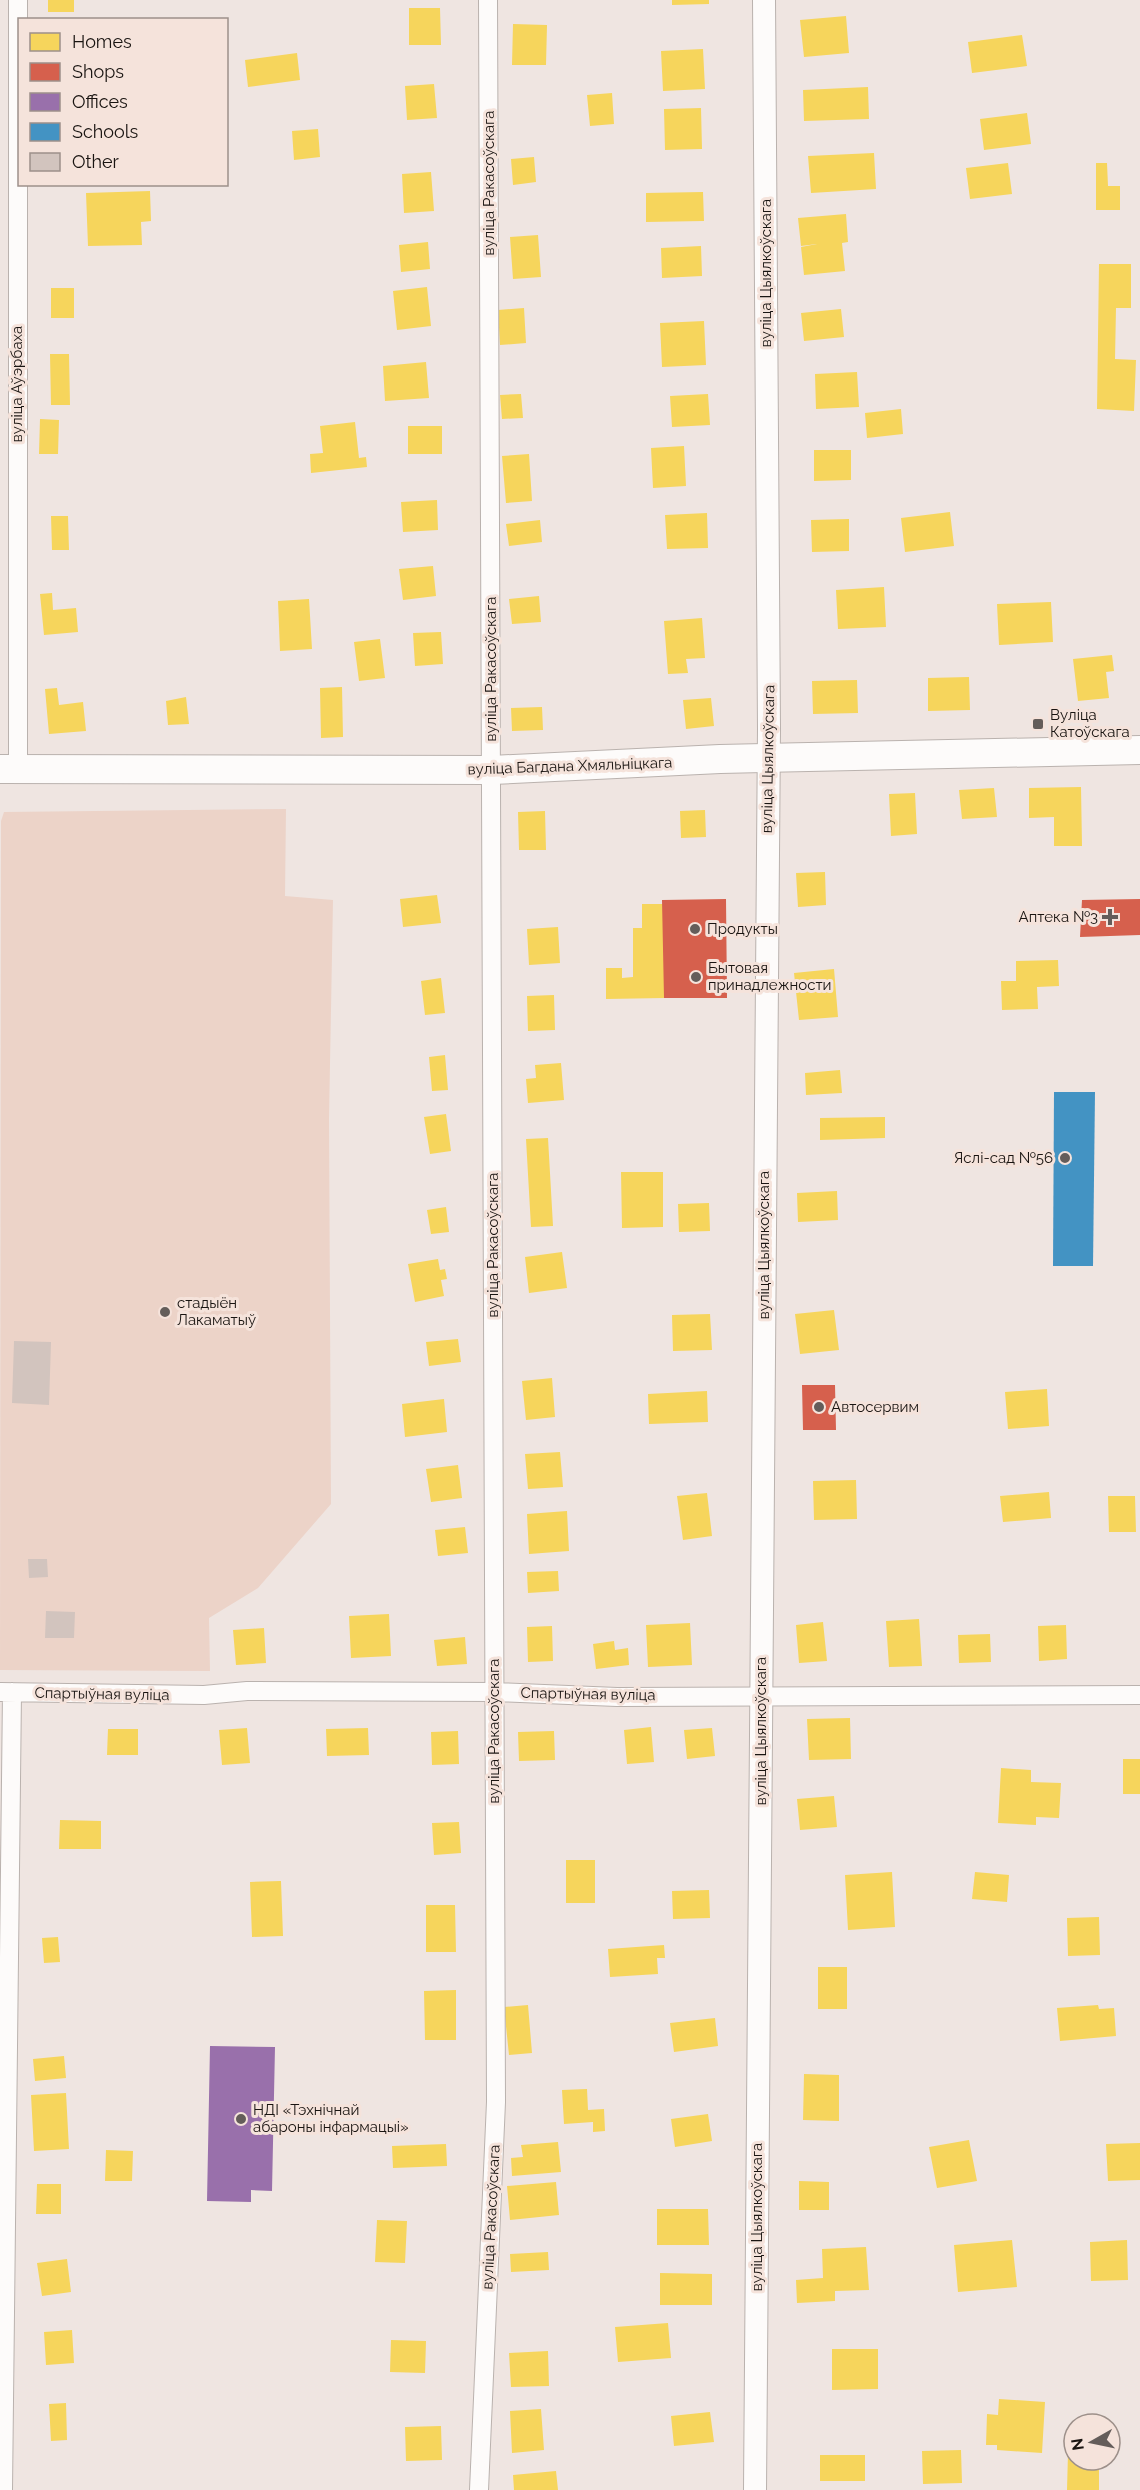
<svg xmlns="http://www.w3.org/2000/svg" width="1140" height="2490" viewBox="0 0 1140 2490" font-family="Raleway,sans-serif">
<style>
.green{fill:#ecd3c8}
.homes{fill:#f6d55c}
.shops{fill:#d6604d}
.offices{fill:#9970ab}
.schools{fill:#4393c3}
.building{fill:#d2c4be}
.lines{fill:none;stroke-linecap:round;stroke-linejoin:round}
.minor-casing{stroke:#bab2ae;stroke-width:20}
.tertiary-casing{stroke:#bab2ae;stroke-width:24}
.primary-casing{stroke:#bab2ae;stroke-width:30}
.minor{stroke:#fdfbfa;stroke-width:18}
.tertiary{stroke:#fdfbfa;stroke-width:22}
.primary{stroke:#fdfbfa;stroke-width:28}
.poi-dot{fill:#645d5a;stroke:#f5e3db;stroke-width:2}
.labels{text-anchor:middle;stroke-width:6;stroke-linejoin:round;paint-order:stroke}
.street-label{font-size:15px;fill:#191411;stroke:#f5e3db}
.poi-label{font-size:15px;fill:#191411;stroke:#f5e3db;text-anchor:start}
</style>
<rect width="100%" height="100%" fill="#efe5e1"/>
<path class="green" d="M286,809L285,896L333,900L329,1119L331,1504L258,1588L209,1618L210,1671L0,1670L1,821L4,812Z"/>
<path class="homes" d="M48,0H74V12H48Z
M672,0H709V4L672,5Z
M409,8H440L441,45H409Z
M846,16L849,53L804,57L800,20Z
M513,24L547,25L546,65H512Z
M1022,35L1027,66L972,73L968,42Z
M703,49L705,89L663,91L661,51Z
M297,53L300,80L248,87L245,60Z
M434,84L437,118L407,120L405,86Z
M868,87L869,119L804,121L803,90Z
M612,93L614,124L590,126L587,95Z
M701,108L702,149L665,150L664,109Z
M1027,113L1031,144L984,150L980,119Z
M318,129L320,157L294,160L292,131Z
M874,153L876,189L811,193L808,156Z
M534,157L536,182L513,185L511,159Z
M1008,163L1012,194L970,199L966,168Z
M1096,163H1107L1108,186H1120V210H1096Z
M431,172L434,211L404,213L402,174Z
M150,191L151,221L141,222L142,245L88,246L86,193Z
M703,192L704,221L646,222V193Z
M846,214L848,242L842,243L845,271L804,275L801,247L817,244L801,246L798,218Z
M538,235L541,277L513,279L510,237Z
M428,242L430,269L401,272L399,245Z
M701,246L702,276L662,278L661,248Z
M1099,264H1131V308H1116L1115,359L1136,360L1134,411L1097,409Z
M427,287L431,326L397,330L393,291Z
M51,288H74V318H51Z
M524,308L526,343L500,345L498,310Z
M841,309L844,337L804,341L801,313Z
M704,321L706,365L662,367L660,323Z
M50,354H69L70,405H51Z
M426,362L429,398L385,401L383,366Z
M857,372L859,407L816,409L815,374Z
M521,394L523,418L502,419L500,395Z
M708,394L710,425L672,427L670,396Z
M901,409L903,434L867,438L865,413Z
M40,419L59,420L58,454H39Z
M355,422L359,458L366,457L367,467L311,473L310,454L323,453L320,426Z
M408,426H442V454H408Z
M684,446L686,486L653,488L651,448Z
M814,450H851V480L814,481Z
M529,454L532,501L506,503L502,456Z
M437,500L438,530L403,532L401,502Z
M950,512L954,546L905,552L901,518Z
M707,513L708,548L667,549L665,515Z
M51,516H68L69,550H52Z
M849,519V551L812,552L811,520Z
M540,520L542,542L509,546L506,524Z
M433,566L436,596L403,600L399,569Z
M884,587L886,627L838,629L836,590Z
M52,593L53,610L76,608L78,632L44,635L40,594Z
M539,596L541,622L512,624L509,599Z
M309,599L312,649L280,651L278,601Z
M1051,602L1053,642L999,645L997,604Z
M702,618L705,658L686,659L688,673L668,674L664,621Z
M441,632L443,664L415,666L413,633Z
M380,639L385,678L359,681L354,642Z
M1112,655L1114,671L1106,672L1109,698L1078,701L1073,659Z
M969,677L970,710L928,711V678Z
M857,680L858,713L813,714L812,681Z
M342,687L343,737L321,738L320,688Z
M57,688L59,705L83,702L86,731L49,734L45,689Z
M186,697L189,724L168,725L166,701Z
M711,698L714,726L686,729L683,700Z
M542,707L543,730L512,731L511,708Z
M1081,787L1082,846H1054V817L1029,818V788Z
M994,788L997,817L962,819L959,790Z
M915,793L917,834L891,836L889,794Z
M705,810L706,837L681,838L680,811Z
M545,811L546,850H519L518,812Z
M825,872L826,905L798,907L796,873Z
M437,895L441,923L403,927L400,899Z
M642,904H664V998L606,999V968H622V978L633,977V928H642Z
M558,927L560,963L529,965L527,929Z
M1058,960L1059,986L1037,987L1038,1009L1002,1010L1001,981H1016V961Z
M834,969L838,1017L799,1020L794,973Z
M441,978L445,1013L425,1015L421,981Z
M554,995L555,1030L528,1031L527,996Z
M445,1055L448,1090L432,1091L429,1057Z
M561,1063L564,1100L528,1103L526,1079L536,1078L535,1065Z
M840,1070L842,1093L806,1095L805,1073Z
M446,1114L451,1151L430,1154L424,1117Z
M885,1117V1138L820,1140V1118Z
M548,1138L553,1226L531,1227L526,1139Z
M621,1172H663V1227L622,1228Z
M837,1191L838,1220L798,1222L797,1193Z
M709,1203L710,1231L679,1232L678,1204Z
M446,1207L449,1232L431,1234L427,1210Z
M562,1252L567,1288L529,1293L525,1257Z
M438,1259L440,1270L445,1269L447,1279L441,1280L444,1296L415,1302L408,1264Z
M834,1310L839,1350L800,1354L795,1314Z
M710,1314L712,1350L673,1351L672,1315Z
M458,1339L461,1362L429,1366L426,1342Z
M552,1378L555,1417L526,1420L522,1381Z
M1047,1389L1049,1426L1008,1429L1005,1392Z
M707,1391L708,1422L649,1424L648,1394Z
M444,1399L447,1432L405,1437L402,1404Z
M560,1452L563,1487L528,1489L525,1454Z
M458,1465L462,1498L431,1502L426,1469Z
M856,1480L857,1519L814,1520L813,1481Z
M1049,1492L1051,1518L1003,1522L1000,1496Z
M707,1493L712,1536L683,1540L677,1496Z
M1108,1496H1135L1136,1532H1109Z
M567,1511L569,1551L529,1554L527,1514Z
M465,1527L468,1553L438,1556L435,1530Z
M558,1571L559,1591L528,1593L527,1572Z
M389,1614L391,1656L351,1658L349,1616Z
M919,1619L922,1666L889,1667L886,1621Z
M823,1622L827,1661L799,1663L796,1625Z
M690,1623L692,1665L648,1667L646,1625Z
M1066,1625L1067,1659L1039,1661L1038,1626Z
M552,1626L553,1661L528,1662L527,1627Z
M264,1628L266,1663L236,1665L233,1630Z
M990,1634L991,1662L959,1663L958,1635Z
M465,1637L467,1664L437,1666L434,1640Z
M614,1641L615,1650L628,1648L629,1665L596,1669L593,1644Z
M850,1718L851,1759L809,1760L807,1719Z
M651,1727L654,1762L627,1764L624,1730Z
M247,1728L250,1763L222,1765L219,1730Z
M368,1728L369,1755L327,1756L326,1729Z
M712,1728L715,1756L687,1759L684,1730Z
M108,1729H138V1755H107Z
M458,1731L459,1764L432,1765L431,1732Z
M554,1731L555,1760L519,1761L518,1732Z
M1123,1759H1140V1794H1123Z
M1001,1768L1031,1770V1782L1061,1783L1059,1818L1036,1817V1825L998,1823Z
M834,1796L837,1827L800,1830L797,1799Z
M60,1820L101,1821V1849H59Z
M459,1822L461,1853L434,1855L432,1823Z
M566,1860H595V1903H566Z
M892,1872L895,1927L848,1930L845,1875Z
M975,1872L1009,1875L1007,1902L972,1899Z
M281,1881L283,1936L252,1937L250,1882Z
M709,1890L710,1918L673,1919L672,1891Z
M426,1905H455L456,1952H426Z
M1099,1917L1100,1955L1068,1956L1067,1918Z
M58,1937L60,1962L44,1963L42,1938Z
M664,1945L665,1958H657L658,1974L610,1977L608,1949Z
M818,1967H847V2009H818Z
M456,1990V2040H425L424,1991Z
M528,2005L532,2053L509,2055L504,2007Z
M1098,2005L1099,2009L1114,2008L1116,2036L1060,2041L1057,2008Z
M715,2018L718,2046L674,2052L670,2023Z
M64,2056L66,2078L35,2081L33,2059Z
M804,2074L839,2075V2121L803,2120Z
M587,2089L588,2110L604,2109L605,2131L593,2132V2122L564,2124L562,2090Z
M66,2093L69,2149L34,2151L31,2095Z
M708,2114L712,2141L675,2147L671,2119Z
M969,2140L977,2181L937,2188L929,2147Z
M558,2142L561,2172L512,2176L511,2158L523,2157L521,2145Z
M1140,2143V2180L1108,2181L1106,2144Z
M446,2144L447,2166L393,2168L392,2146Z
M106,2150L133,2151L132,2181H105Z
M799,2181L829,2182V2210H799Z
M556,2182L559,2215L510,2220L507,2186Z
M37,2184H61V2214H36Z
M657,2209H708L709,2245H657Z
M377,2220L407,2221L405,2263L375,2262Z
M1012,2240L1017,2287L958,2292L954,2245Z
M1127,2240L1128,2280L1091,2281L1090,2242Z
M866,2247L869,2290L835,2291V2301L797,2303L796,2280L823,2278L822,2249Z
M548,2252L549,2270L511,2272L510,2254Z
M67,2259L71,2292L42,2296L37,2263Z
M660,2273L712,2274V2305H660Z
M668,2323L671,2358L618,2362L615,2327Z
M72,2330L74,2363L46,2365L44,2332Z
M391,2340L426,2341L425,2373L390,2372Z
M832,2349H878V2389L832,2390Z
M548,2351L549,2386L511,2387L509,2353Z
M999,2399L1045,2402L1042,2453L997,2450V2445H986L987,2414L998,2415Z
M66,2403L67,2440L51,2441L49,2404Z
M541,2409L544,2450L512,2453L510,2411Z
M710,2412L714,2442L674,2446L671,2416Z
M441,2426L442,2460L406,2461L405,2427Z
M961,2450L962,2483L923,2484L922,2451Z
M1068,2453H1074V2460H1099V2490H1067Z
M820,2455H865V2481H820Z
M556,2471L558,2490H514L513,2475Z"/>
<path class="shops" d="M726,899L727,998H664L662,900Z
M1140,899V935L1080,937L1082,900Z
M802,1385H835L836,1430H803Z"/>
<path class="offices" d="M210,2046L275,2047L272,2191L251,2190V2202L207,2201Z"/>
<path class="schools" d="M1054,1092H1095L1093,1266H1053Z"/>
<path class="building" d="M14,1341L51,1342L49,1405L12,1403Z
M28,1559H47L48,1577L29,1578Z
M46,1611L75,1612L74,1638H45Z"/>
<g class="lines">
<defs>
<path id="minor" d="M18,769V0
M0,1692L204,1695L247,1691L495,1692L617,1697L1140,1695
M3,2490L12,1692
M479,2490L496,2102L488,0"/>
<path id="tertiary" d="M755,2490L769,728L764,0"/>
<path id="primary" d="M0,769L492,770L720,759L1140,750"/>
</defs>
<use href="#minor" class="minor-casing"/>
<use href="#tertiary" class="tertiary-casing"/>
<use href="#primary" class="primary-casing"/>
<use href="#minor" class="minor"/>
<use href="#tertiary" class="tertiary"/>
<use href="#primary" class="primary"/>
</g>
<g class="poi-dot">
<rect x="1032" y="718" width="12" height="12" rx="3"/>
<path d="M1107 908h6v6h6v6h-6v6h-6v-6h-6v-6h6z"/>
<circle cx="695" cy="929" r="6"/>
<circle cx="696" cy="977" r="6"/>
<circle cx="1065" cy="1158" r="6"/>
<circle cx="165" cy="1312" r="6"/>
<circle cx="819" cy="1407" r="6"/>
<circle cx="241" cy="2119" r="6"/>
</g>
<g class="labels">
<g class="street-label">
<text transform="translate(489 183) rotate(-90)" y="5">вуліца Ракасоўскага</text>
<text transform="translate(766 273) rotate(-90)" y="5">вуліца Цыялкоўскага</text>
<text transform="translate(17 384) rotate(-90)" y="5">вуліца Аўэрбаха</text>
<text transform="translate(491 669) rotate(-90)" y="5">вуліца Ракасоўскага</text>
<text transform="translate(768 759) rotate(-89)" y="5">вуліца Цыялкоўскага</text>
<text transform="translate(570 766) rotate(-2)" y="5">вуліца Багдана Хмяльніцкага</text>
<text transform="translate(493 1245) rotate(-90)" y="5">вуліца Ракасоўскага</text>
<text transform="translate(764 1245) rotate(-90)" y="5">вуліца Цыялкоўскага</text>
<text transform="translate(102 1694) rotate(1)" y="5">Спартыўная вуліца</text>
<text transform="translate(588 1694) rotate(1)" y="5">Спартыўная вуліца</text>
<text transform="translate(494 1731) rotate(-90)" y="5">вуліца Ракасоўскага</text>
<text transform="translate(761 1731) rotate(-90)" y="5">вуліца Цыялкоўскага</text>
<text transform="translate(491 2217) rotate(-87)" y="5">вуліца Ракасоўскага</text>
<text transform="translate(757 2217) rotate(-90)" y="5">вуліца Цыялкоўскага</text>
</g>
<g class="poi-label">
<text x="1050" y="720">Вуліца<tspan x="1050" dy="17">Катоўскага</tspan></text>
<text x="1098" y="922" text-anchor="end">Аптека №3</text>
<text x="707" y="934">Продукты</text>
<text x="708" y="973">Бытовая<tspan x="708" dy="17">принадлежности</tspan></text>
<text x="1053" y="1163" text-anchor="end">Яслі-сад №56</text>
<text x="177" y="1308">стадыён<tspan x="177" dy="17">Лакаматыў</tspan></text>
<text x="831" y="1412">Автосервим</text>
<text x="253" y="2115">НДІ «Тэхнічнай<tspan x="253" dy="17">абароны інфармацыі»</tspan></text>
</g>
</g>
<rect x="18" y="18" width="210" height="168" fill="#f5e3db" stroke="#9d908a" stroke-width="1.5"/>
<rect x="30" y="33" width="30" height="18" fill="#f6d55c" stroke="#9d908a" stroke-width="1.5"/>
<text x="72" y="48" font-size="18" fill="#191411">Homes</text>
<rect x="30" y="63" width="30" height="18" fill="#d6604d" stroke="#9d908a" stroke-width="1.5"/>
<text x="72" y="78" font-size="18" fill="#191411">Shops</text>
<rect x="30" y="93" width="30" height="18" fill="#9970ab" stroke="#9d908a" stroke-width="1.5"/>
<text x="72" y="108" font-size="18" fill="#191411">Offices</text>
<rect x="30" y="123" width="30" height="18" fill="#4393c3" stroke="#9d908a" stroke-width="1.5"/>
<text x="72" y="138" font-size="18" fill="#191411">Schools</text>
<rect x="30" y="153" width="30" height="18" fill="#d2c4be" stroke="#9d908a" stroke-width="1.5"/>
<text x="72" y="168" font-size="18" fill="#191411">Other</text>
<g transform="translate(1092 2442) rotate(261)"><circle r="28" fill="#f5e3db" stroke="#9d908a" stroke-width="1.5"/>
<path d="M0-4.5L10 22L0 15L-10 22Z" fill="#645d5a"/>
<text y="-9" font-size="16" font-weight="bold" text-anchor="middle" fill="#191411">N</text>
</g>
</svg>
